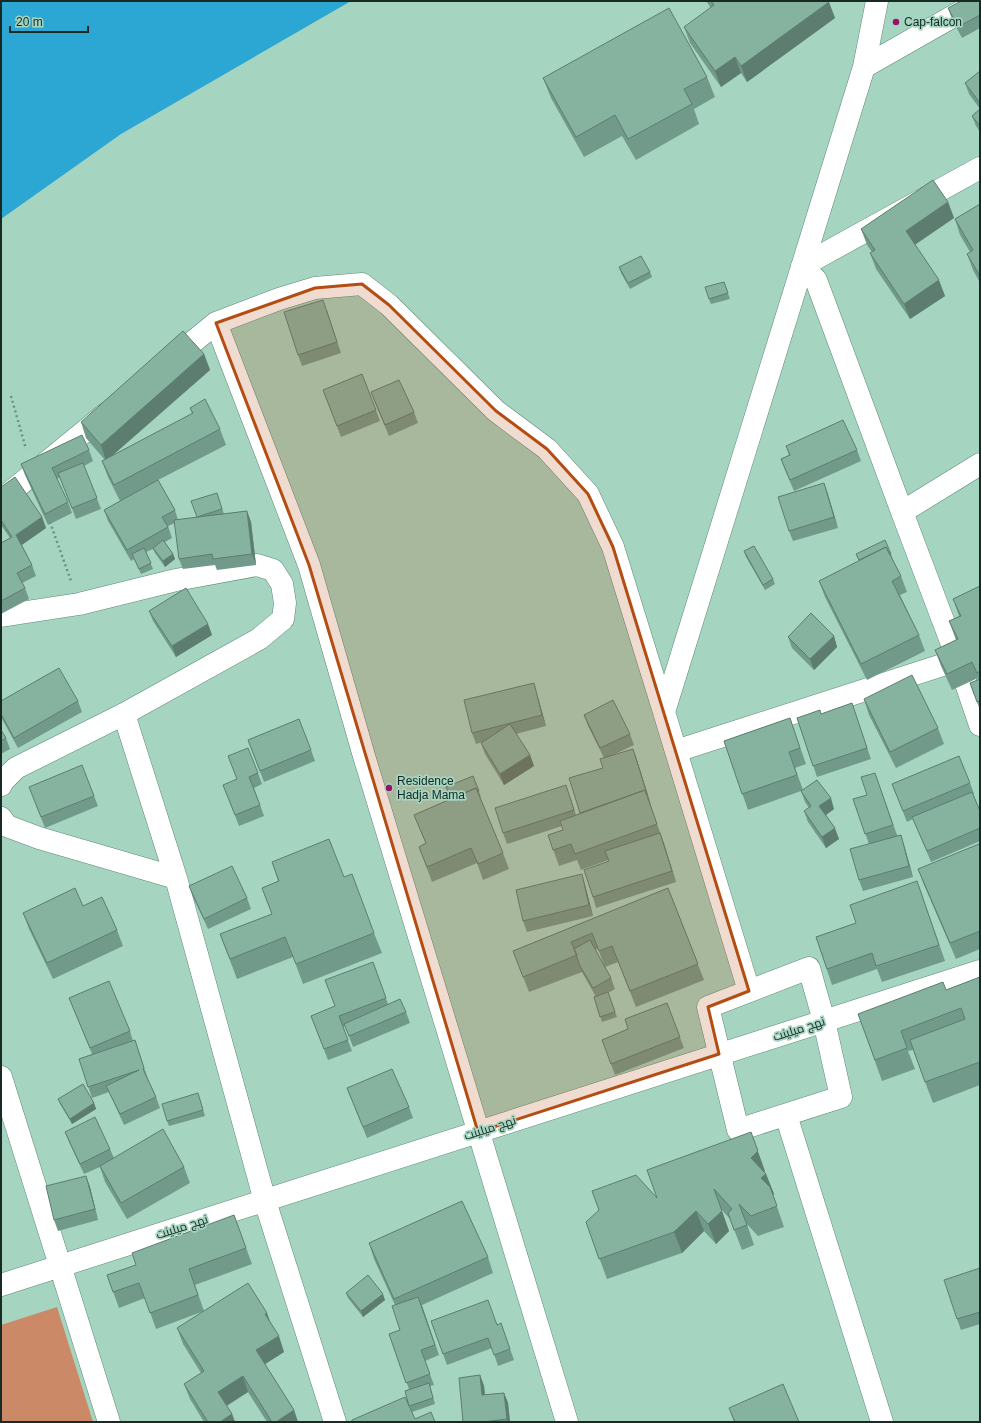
<svg xmlns="http://www.w3.org/2000/svg" width="981" height="1423" viewBox="0 0 981 1423" font-family="Helvetica,Cairo,sans-serif">
<style>
.green{fill:#cc8967}
.water{fill:#2ca6d2}
.lines{fill:none;stroke-linecap:round;stroke-linejoin:round}
.minor-casing{stroke:#5d8a78;stroke-width:23}
.path{stroke:#6d9182;stroke-width:2.5;stroke-dasharray:2 3;stroke-linecap:butt}
.minor{stroke:#fff;stroke-width:22}
.wall{fill:#729a8a}
.shaded-wall{fill:#5d7d70}
.building{fill:#85b3a0;stroke:#5d7d70}
.marked{fill:#b44d12;fill-opacity:0.2;stroke:#b44d12;stroke-width:3;stroke-linejoin:round}
.poi-dot{fill:#971369;stroke:#a5d4c0;stroke-width:1.5}
.labels{text-anchor:middle;stroke-width:3.5;stroke-linejoin:round;paint-order:stroke}
.poi-label{font-size:12px;fill:#172a23;stroke:#a5d4c0;text-anchor:start}
.street-label{font-size:12px;fill:#172a23;stroke:#a5d4c0}
</style>
<rect width="100%" height="100%" fill="#a5d4c0"/>
<path class="green" d="M57,1307L93,1422H1V1325Z"/>
<path class="water" d="M1,1H351L121,134L1,219Z"/>
<g class="lines">
<defs>
<path id="minor" d="M864,67L980,1
M216,323L309,565L364,756L567,1422
M171,360L216,323L279,299L315,288L362,284L389,305L496,411L547,449L588,494L613,547L664,712
M980,464L902,512L958,660L980,725
M1,500L107,413
M902,512L816,280L802,266L980,168
M1,616L79,604L176,580L257,565L273,570L282,584L285,603L283,619L259,639L124,714L16,768L3,781L1,785
M124,714L176,878L265,1201L335,1422
M676,751L958,660
M1,818L7,826L39,838L176,878
M809,968L824,1021L841,1097L738,1130L708,1007Z
M749,991L664,712L864,67L877,1
M1,1077L109,1422
M786,1115L882,1422
M1,1285L980,971"/>
</defs>
<use href="#minor" class="minor-casing"/>
<path class="path" d="M11,396L26,449
M50,522L71,581"/>
<use href="#minor" class="minor"/>
</g>
<path class="wall" d="M706,1H828L835,18L747,82L741,73L721,87L690,43L684,27L711,8Z
M980,1V28L962,38L952,19L948,8Z
M980,71V109L969,94L965,83Z
M707,77L715,97L694,109L699,124L636,160L622,136L584,157L551,98L543,78Z
M980,109V132L976,126L972,116Z
M948,202L954,218L915,245L945,296L910,319L876,269L870,253L872,252L867,245L861,229Z
M980,204V283L973,270L967,254L970,252L960,235L955,219Z
M619,267L650,272L652,277L630,289L621,273Z
M724,282L730,299L711,304L709,299Z
M327,310L341,353L302,366L298,355Z
M204,354L210,370L112,456L192,414L190,408L220,429L226,445L158,480L175,510L178,520L197,517L217,493L224,514L247,511L251,522L256,565L217,570L215,565L183,569L179,559L175,523L168,526L172,538L165,542L173,554L175,559L165,567L155,553L153,549L146,552L153,569L141,574L134,559L131,561L108,521L104,510L146,487L120,501L108,477L102,461L105,460L86,438L81,422Z
M323,390L376,410L380,421L341,437Z
M371,392L414,412L418,423L389,436L375,403Z
M786,446L857,450L861,461L794,491L785,470L781,459L789,455Z
M89,450L93,461L84,466L101,509L76,519L60,477L57,479L68,502L72,513L48,525L25,475L21,464Z
M824,483L838,528L793,541L789,531Z
M1,487L42,517L46,528L22,545L32,565L36,576L22,583L25,588L29,599L1,614V543L10,538L1,525Z
M744,551L773,579L775,584L765,590L746,557Z
M856,554H891L893,560L901,576L907,592L900,595L919,635L925,651L867,680L825,597L819,581L859,561Z
M980,586V710L970,683L978,680V678L952,690L941,666L935,650L956,640L949,621L959,616L953,599Z
M149,611L208,624L212,635L176,657L153,621Z
M834,636L837,647L814,670L792,648L788,637Z
M537,694L546,726L516,734L530,755L534,766L504,785L485,754L481,743L483,742L476,744L472,733Z
M864,699L938,728L944,744L896,768L869,715Z
M1,701H78L82,712L18,748L1,717Z
M852,703L871,759L817,777L797,718L821,714Z
M584,715L630,734L634,745L611,756L633,749L637,760L651,805H650L663,840L676,882L596,908L593,897L609,861L608,860L581,870L577,860L559,866L548,835L563,830L562,826L507,844L503,833L570,796L576,815L580,813L603,768L604,758L588,726Z
M790,718L806,764L795,768L803,790L834,809L826,815L839,839L826,848L808,822L804,811L809,808L805,802L801,791L748,810L724,741Z
M1,730L6,738L10,749L1,754Z
M248,740L311,750L315,761L264,782Z
M228,756L258,773L262,784L254,788L264,816L239,826L223,785L237,779Z
M875,773L897,835H901L904,845L913,877L863,891L859,880L869,844L853,799L867,795Z
M473,776L481,797H480L503,853L509,869L483,880L477,863L432,882L419,847L426,844L414,815L451,799Z
M970,783L974,794H973L980,811V841L931,862L913,819L907,822L892,784Z
M94,796L98,806L45,828L33,797Z
M980,847V949L956,959L924,885L918,869Z
M272,862L344,877L374,933L382,953L303,984L293,957L237,979L220,934L272,914L262,888L278,881Z
M917,881L945,961L882,982L877,969L832,985L816,937L856,923Z
M585,885L593,916L527,932L523,921Z
M189,886L247,898L251,909L208,929L193,897Z
M668,888L704,980L636,1007L618,962L605,967L598,949L595,950L611,978L615,989L608,993L617,1017L602,1022L594,997H596L582,972L529,992L513,951Z
M83,906L117,930L123,946L53,979L29,929L23,913Z
M373,962L388,1004L406,1012L410,1023L353,1047L345,1026L343,1027L352,1051L328,1060L311,1016L335,1006Z
M980,977V1085L933,1103L913,1050L908,1051L915,1069L882,1081L858,1014L946,990Z
M69,998L130,1031L133,1041L135,1040L148,1079L156,1097L160,1108L124,1125L109,1092L92,1098L79,1059L92,1054Z
M667,1003L684,1048L615,1075L602,1040L628,1029Z
M347,1088L409,1107L413,1118L367,1138Z
M58,1099L94,1103L96,1109L72,1124L60,1104Z
M200,1099L205,1116L169,1126L167,1121Z
M65,1132L110,1149L114,1158L184,1167L190,1183L127,1219L105,1182L100,1167L84,1174L69,1142Z
M765,1171L764,1172L766,1174L774,1194L773,1195L784,1227L758,1236L747,1224L754,1245L742,1250L730,1219L721,1209L729,1231L716,1244L704,1231L682,1253L607,1279L586,1222L657,1198Z
M86,1176L90,1187L98,1220L58,1231L54,1220Z
M234,1215L252,1264L195,1285L204,1311L156,1329L145,1298L119,1308L107,1275L136,1265Z
M369,1243L488,1257L493,1273L422,1305L439,1355L425,1361L434,1385L430,1386L435,1404L412,1412L415,1419L435,1422H352L411,1410L405,1391L409,1389L389,1334L400,1330L395,1305L374,1259Z
M980,1268V1324L961,1330L957,1319Z
M346,1293L385,1300L363,1317L348,1298Z
M431,1321L497,1325L501,1323L514,1360L498,1366L492,1348L447,1365Z
M271,1325L284,1352L265,1364L294,1410L298,1422H267L248,1392L227,1406L232,1414L235,1422H204L190,1399L184,1384L201,1373L183,1344L177,1328Z
M480,1375L484,1386L485,1395L504,1393L508,1403L510,1422H463Z
M729,1408L799,1422H734Z"/>
<path class="shaded-wall" d="M829,2L835,18L747,82L741,66Z
M735,57L741,73L721,87L715,71Z
M948,202L954,218L911,247L906,231Z
M939,280L945,296L910,319L904,304Z
M204,354L210,370L106,461L101,445Z
M824,483L828,494L838,528L834,517Z
M247,511L251,522L256,565L252,554Z
M42,517L46,528L20,546L16,535Z
M173,554L175,559L165,567L163,561Z
M208,624L212,635L176,657L172,646Z
M834,636L837,647L814,670L810,659Z
M534,683L537,694L546,726L542,715Z
M633,749L637,760L651,805L647,794Z
M530,755L534,766L504,785L500,774Z
M831,798L834,809L823,817L819,806Z
M835,828L839,839L826,848L822,837Z
M660,833L664,844L676,882L672,871Z
M901,835L904,845L913,877L909,866Z
M582,874L585,885L593,916L589,905Z
M94,1103L96,1109L72,1124L70,1119Z
M751,1132L765,1171L758,1178L751,1158Z
M766,1174L774,1194L769,1199L761,1178Z
M86,1176L90,1187L98,1220Z
M696,1211L704,1231L682,1253L674,1232Z
M722,1211L729,1231L716,1244L708,1224Z
M383,1294L385,1300L363,1317L361,1311Z
M267,1313L273,1329L265,1314Z
M279,1336L284,1352L262,1366L256,1350Z
M480,1375L484,1386L486,1406L482,1395Z
M243,1376L248,1392L224,1407L218,1392Z
M504,1393L508,1403L510,1422H508L507,1419Z
M294,1410L298,1422H276Z
M232,1414L235,1422H220Z"/>
<path class="building" d="M711,1H828L829,2L741,66L735,57L715,71L684,27L714,5Z
M961,1H980V15L958,27L948,8Z
M669,8L707,77L684,89L692,104L628,139L615,115L576,137L543,78Z
M980,71V103L965,83Z
M980,109V126L972,116Z
M933,180L948,202L906,231L939,280L904,304L870,253L875,250L861,229Z
M980,204V276L967,254L973,250L955,219Z
M641,256L650,272L628,283L619,267Z
M724,282L728,293L709,299L705,287Z
M323,300L337,342L298,355L284,312Z
M183,331L204,354L101,445L81,422Z
M362,374L376,410L337,426L323,390Z
M399,380L414,412L385,425L371,392Z
M205,399L220,429L114,485L102,461L193,413L190,408Z
M843,420L857,450L790,480L781,459L790,455L786,446Z
M82,435L89,450L52,468L68,502L45,514L21,464Z
M83,463L97,498L72,508L58,473Z
M15,477L42,517L16,535L32,565L17,573L25,588L1,601V543L12,537L1,520V487Z
M158,480L175,510L162,517L168,527L127,550L104,510Z
M824,483L834,517L789,531L778,497Z
M217,493L222,509L197,517L191,501Z
M247,511L252,554L213,559L212,554L179,559L174,520Z
M163,540L173,554L163,561L153,548Z
M885,540L891,554L890,555L886,547L859,560L856,554Z
M754,546L773,579L763,585L744,551Z
M886,547L901,576L892,581L919,635L861,664L819,581Z
M144,548L151,563L139,569L132,554Z
M980,586V671L977,673L972,662L947,674L935,650L958,639L949,621L961,616L953,599Z
M186,588L208,624L172,646L149,611Z
M811,613L834,636L810,659L788,637Z
M59,668L78,701L14,738L1,714V701Z
M912,675L938,728L890,752L864,699Z
M980,679V701L977,702L970,683Z
M534,683L542,715L472,733L464,700Z
M613,700L630,734L600,748L584,715Z
M852,703L867,748L813,766L797,718L820,710L821,714Z
M790,718L800,748L789,752L797,775L742,794L724,741Z
M299,719L311,750L260,771L248,740Z
M510,724L530,755L500,774L481,743Z
M1,730L6,738L1,741Z
M248,748L258,773L249,777L260,805L235,815L223,785L237,779L228,756Z
M633,749L647,794H646L645,790L580,813L569,778L603,768L600,759Z
M959,756L970,783L903,811L892,784Z
M82,765L94,796L41,817L29,787Z
M875,773L893,825L865,834L853,799L867,795L861,777Z
M473,776L479,791L478,792L476,788L451,799L446,787Z
M817,780L831,798L819,806L835,828L822,837L804,811L811,806L801,791Z
M566,785L574,810L503,833L495,808Z
M476,788L503,853L478,864L471,848L427,867L419,847L426,843L414,815Z
M645,790L657,824L575,854L571,844L553,850L548,835L563,830L560,821Z
M972,792L980,811V828L927,851L912,817Z
M660,833L672,871L593,897L584,870L609,861L605,851Z
M901,835L909,866L859,880L850,849Z
M329,839L344,877L352,874L374,933L296,964L285,937L230,959L220,934L272,914L262,888L279,881L272,862Z
M979,844L980,847V931L950,943L918,869Z
M232,866L247,898L204,919L189,886Z
M582,874L589,905L523,921L516,890Z
M917,881L939,945L876,966L872,953L827,969L816,937L856,923L850,905Z
M75,888L83,906L102,897L117,930L47,963L23,913Z
M668,888L698,964L630,991L612,946L599,951L592,933L571,942L577,955L523,977L513,951Z
M590,940L611,978L593,988L580,966L574,949Z
M373,962L386,998L339,1016L348,1040L324,1049L311,1016L335,1006L325,980Z
M980,977V1062L925,1082L910,1040L965,1019L961,1008L901,1031L907,1048L875,1060L858,1014L943,982L946,990Z
M109,981L130,1031L90,1048L69,998Z
M608,992L615,1012L600,1017L594,997Z
M400,999L406,1012L349,1036L344,1024Z
M667,1003L680,1037L611,1064L602,1040L628,1029L625,1019Z
M135,1040L144,1068L143,1069L156,1097L120,1114L106,1086L139,1070L88,1087L79,1059Z
M392,1069L409,1107L363,1127L347,1088Z
M83,1084L94,1103L70,1119L58,1099Z
M198,1093L203,1110L167,1121L162,1104Z
M95,1117L110,1149L80,1164L65,1132Z
M163,1129L184,1167L121,1203L100,1166Z
M751,1132L758,1151L751,1158L766,1174L761,1178L770,1187L777,1206L751,1216L739,1204L747,1225L734,1230L728,1213L732,1209L714,1189L722,1211L708,1224L696,1211L674,1232L599,1259L586,1222L599,1210L592,1191L636,1175L657,1198L647,1170Z
M86,1176L95,1209L54,1220L46,1186Z
M462,1201L488,1257L394,1299L369,1243Z
M234,1215L246,1248L189,1269L198,1295L150,1313L139,1283L113,1292L107,1275L136,1265L132,1253Z
M980,1268V1312L957,1319L944,1280Z
M368,1275L383,1294L361,1311L346,1293Z
M248,1283L267,1313L265,1314L279,1336L256,1350L294,1410L276,1422H272L243,1376L218,1392L232,1414L220,1422H208L184,1384L204,1371L177,1328Z
M418,1297L435,1345L421,1350L430,1374L406,1383L389,1334L400,1330L392,1306Z
M488,1300L497,1325L501,1323L510,1349L494,1355L488,1338L443,1354L431,1321Z
M480,1375L482,1395L504,1393L507,1419L483,1422H463L459,1378Z
M429,1383L433,1398L409,1406L405,1391Z
M783,1384L799,1422H735L729,1408Z
M405,1397L415,1419L431,1412L435,1422H352V1420Z"/>
<path class="marked" d="M362,284L389,305L496,411L547,449L588,494L613,547L749,991L708,1007L719,1054L478,1132L309,565L216,323L315,288Z"/>
<g class="poi-dot">
<circle cx="896" cy="22" r="4"/>
<circle cx="389" cy="788" r="4"/>
</g>
<g class="labels">
<g class="poi-label">
<text x="904" y="26">Cap-falcon</text>
<text x="397" y="785">Residence<tspan x="397" dy="14">Hadja Mama</tspan></text>
</g>
<g class="street-label">
<text transform="translate(799 1029) rotate(-18)" y="4">نهج ميلينت</text>
<text transform="translate(490 1128) rotate(-18)" y="4">نهج ميلينت</text>
<text transform="translate(182 1227) rotate(-18)" y="4">نهج ميلينت</text>
</g>
</g>
<rect width="981" height="1423" fill="none" stroke="#172a23" stroke-width="4"/>
<path d="M10 26v6h78v-6" fill="none" stroke="#172a23" stroke-width="2"/>
<text x="16" y="26" font-size="12" fill="#172a23" stroke="#a5d4c0" stroke-width="3" paint-order="stroke">20 m</text>
</svg>
